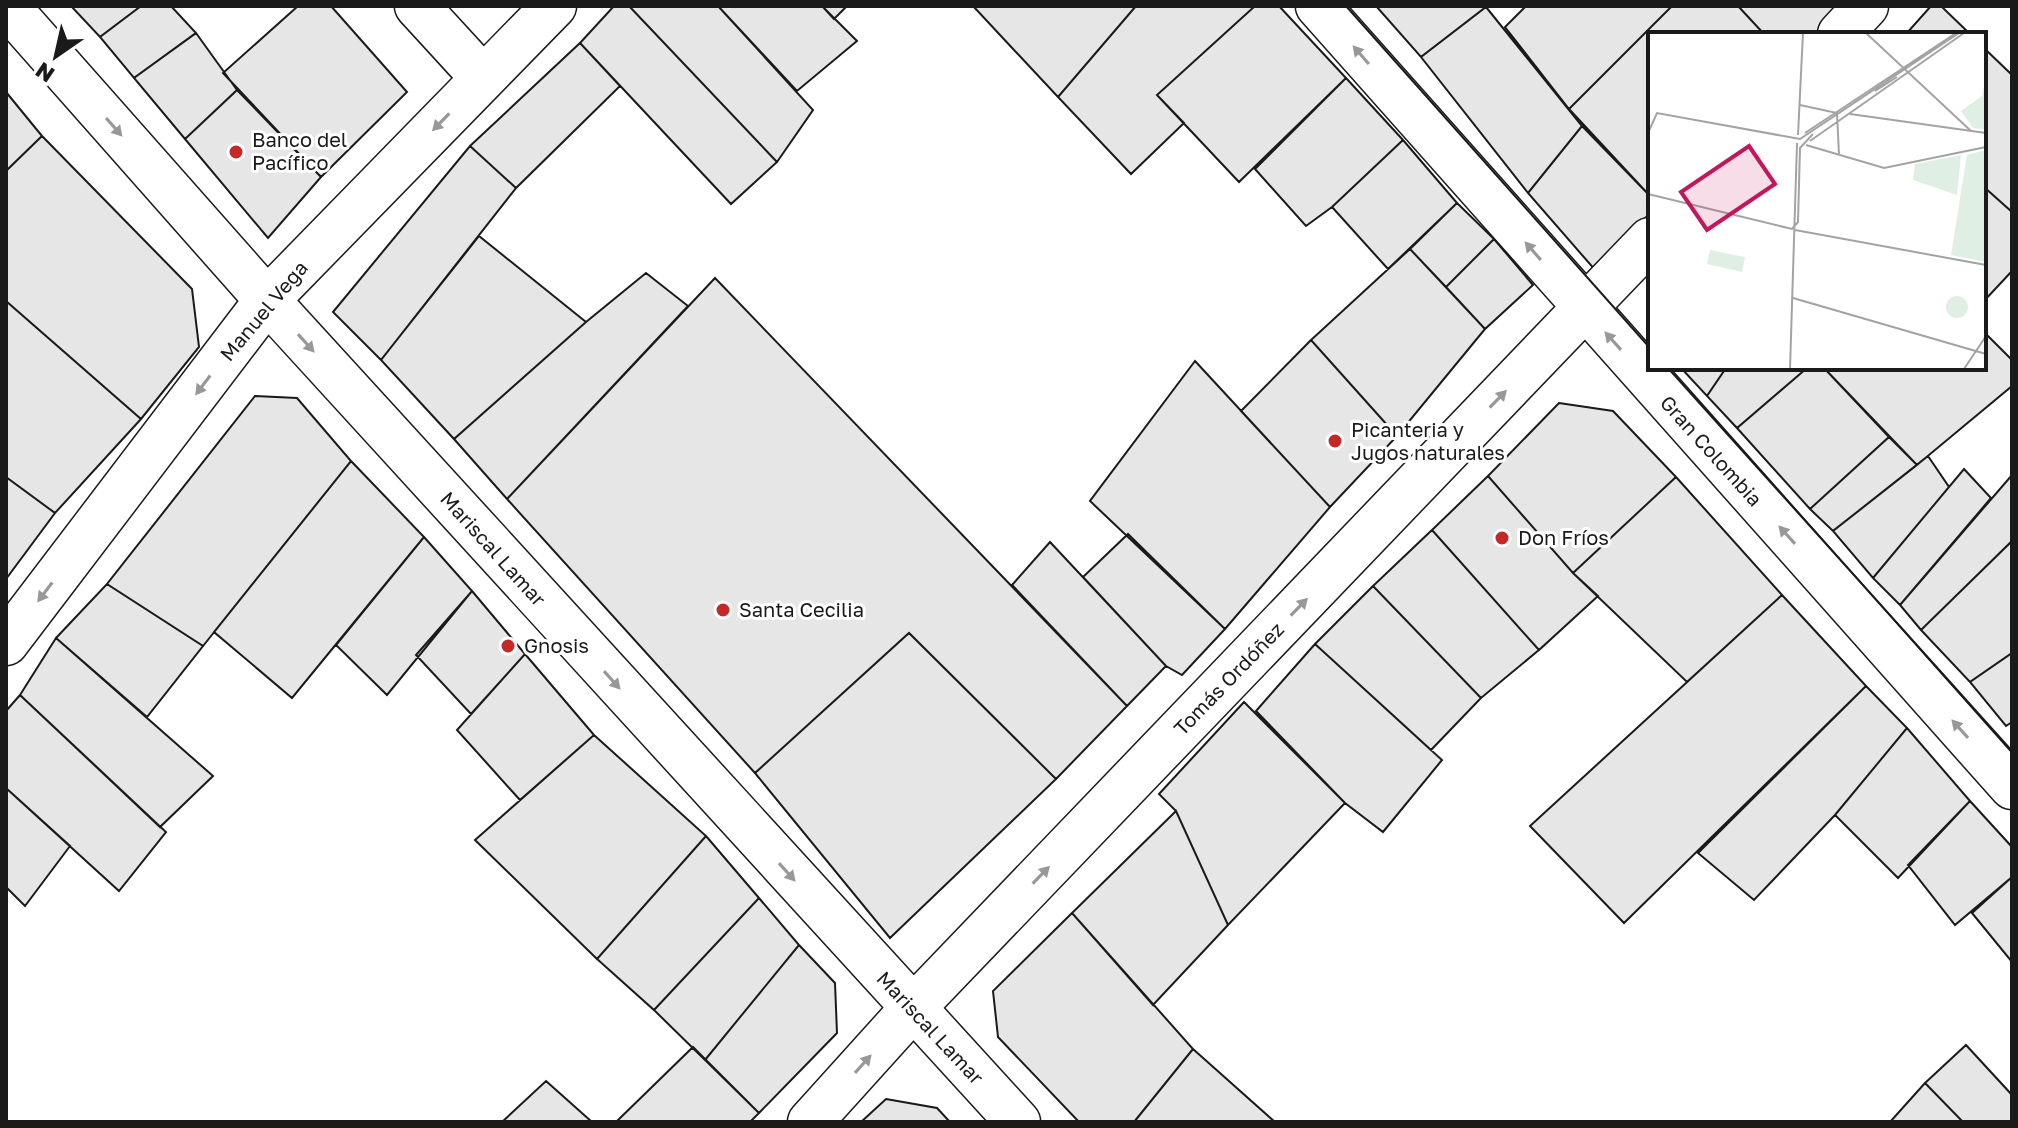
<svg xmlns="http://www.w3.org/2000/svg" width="2018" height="1128" viewBox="0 0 2018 1128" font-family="'Golos Text',sans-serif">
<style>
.building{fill:#e6e6e6;stroke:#1a1a1a;stroke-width:2}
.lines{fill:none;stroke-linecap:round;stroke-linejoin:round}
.minor-casing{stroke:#1a1a1a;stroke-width:47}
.minor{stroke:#fff;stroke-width:44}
.tram{stroke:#1a1a1a;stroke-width:2}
.oneway{fill:#989898}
.poi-dot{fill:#c62828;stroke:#fff;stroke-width:3}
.labels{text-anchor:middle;stroke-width:6;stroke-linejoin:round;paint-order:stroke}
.poi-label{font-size:20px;fill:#1a1a1a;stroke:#fff;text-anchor:start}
.street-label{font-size:20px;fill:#1a1a1a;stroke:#fff}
.inset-road{fill:none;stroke:#a3a3a3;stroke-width:2}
.view{fill:#c2185b;fill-opacity:0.15;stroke:#c2185b;stroke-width:4}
.inset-edge{fill:none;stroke:#1a1a1a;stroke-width:4}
</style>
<rect width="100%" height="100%" fill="#fff"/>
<path class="building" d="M71,6H141L100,37Z
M141,6H171L196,33L134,78L100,37Z
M298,6H331L407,92L321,177L223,73Z
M614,6H629L777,162L731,204L580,43Z
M629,6H718L813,110L777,162Z
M718,6H822L857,41L797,91Z
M822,6H847L834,19Z
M973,6H1136L1058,97Z
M1136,6H1255L1157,95L1184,123L1131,174L1058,97Z
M1255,6H1279L1346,78L1239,182L1157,95Z
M1376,6H1487L1421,57Z
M1526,6H1672L1569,109L1505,27Z
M1672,6H1738L1764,34H1650V196L1569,109Z
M1738,6H1842L1816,34H1764Z
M1931,6H1941L1970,34H1906Z
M1486,7L1582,126L1528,193L1421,57Z
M196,33L237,90L185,139L134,78Z
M580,43L620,86L516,188L470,146Z
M1984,48L2012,75V212L1984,187Z
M1346,78L1403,140L1332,207L1306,226L1255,169Z
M237,90L321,177L268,238L185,139Z
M6,92L42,136L6,171Z
M1582,126L1650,196V213L1596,271L1528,193Z
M42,136L192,289L199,347L141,419L6,301V171Z
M1403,140L1457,203L1388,269L1332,207Z
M470,146L516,188L381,360L333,312Z
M1984,187L2012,212V271L1984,301Z
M1457,203L1494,239L1446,287L1410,249Z
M479,236L586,322L454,439L381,360Z
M1494,239L1533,285L1485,329L1446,287Z
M1410,249L1485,329L1397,436L1311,340Z
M646,273L688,306L507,499L454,439L586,322Z
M715,278L1127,706L1056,779L909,633L755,773L507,499Z
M6,301L141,419L55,513L6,477Z
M1984,332L2012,360V386L1917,465L1824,368H1984Z
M1311,340L1397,436L1330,507L1241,411Z
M1195,361L1330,507L1225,629L1090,501Z
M1681,368H1726L1707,396Z
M1726,368H1807L1737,428L1707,396Z
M1807,368H1824L1889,437L1810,509L1737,428Z
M255,396L297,398L351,461L203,646L107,584Z
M1559,403L1613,411L1676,477L1573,573L1488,476Z
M1889,437L1917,465L1833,531L1810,509Z
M1928,456L1949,487L1873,578L1833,531Z
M351,461L424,537L292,698L214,632Z
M1964,469L1991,498L1900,605L1873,578Z
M2012,475V541L1921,630L1900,605Z
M1488,476L1573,573L1598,596L1539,650L1432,530Z
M6,477L55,513L6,579Z
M1676,477L1782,595L1687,682L1573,573Z
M1432,530L1539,650L1481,698L1373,586Z
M1128,534L1225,629L1182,675L1166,666L1083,577Z
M424,537L472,591L387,695L336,645Z
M2012,541V653L1970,682L1921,630Z
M1050,542L1166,666L1127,706L1012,585Z
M107,584L203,646L147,717L56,638Z
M1373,586L1481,698L1431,750L1315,644Z
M472,591L525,654L471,714L416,655Z
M1782,595L1866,686L1624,923L1530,826Z
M909,633L1056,779L890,938L755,773Z
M56,638L213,776L160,827L20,695Z
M1315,644L1442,760L1383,832L1345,803L1256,711Z
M2012,653V722L2006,726L1970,682Z
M525,654L594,735L520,800L457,730Z
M1866,686L1907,728L1835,815L1754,900L1698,853Z
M20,695L166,832L119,891L6,788V711Z
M1244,702L1345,803L1228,925L1176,811L1159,794Z
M1907,728L1970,801L1898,878L1835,815Z
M594,735L706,836L597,959L475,840Z
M6,788L70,846L25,906L6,887Z
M1970,801L2012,847V877L1955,925L1908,865Z
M1176,811L1228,925L1153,1005L1072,913Z
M706,836L759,898L654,1010L597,959Z
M2012,877V962L1972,913Z
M759,898L799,945L705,1060L654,1010Z
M1072,913L1193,1049L1134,1122H1079L998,1037L993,991Z
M799,945L835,983L837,1033L759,1113L705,1060Z
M1966,1045L2012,1095V1122H1963L1925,1083Z
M693,1047L759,1113L750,1122H616Z
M1193,1049L1275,1122H1134Z
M546,1081L592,1122H502Z
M1925,1083L1963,1122H1890Z
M886,1099L937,1108L950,1122H861Z"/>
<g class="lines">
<defs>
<path id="minor" d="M7,6L267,300L1018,1122
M417,6L483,78
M1318,6L2012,787
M1840,34L1866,6
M6,643L267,300L554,6
M810,1122L912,1009L1650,240"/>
</defs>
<use href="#minor" class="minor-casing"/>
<use href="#minor" class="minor"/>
<path class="tram" d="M1346,6L1650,348
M1668,368L2012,751"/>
</g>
<defs><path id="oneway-solid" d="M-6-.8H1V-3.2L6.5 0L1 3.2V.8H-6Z" transform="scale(2)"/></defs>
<g class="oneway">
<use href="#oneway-solid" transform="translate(1361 55) rotate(-131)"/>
<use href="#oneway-solid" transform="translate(441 122) rotate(134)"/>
<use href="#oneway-solid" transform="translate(114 127) rotate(49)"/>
<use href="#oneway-solid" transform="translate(1533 251) rotate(-131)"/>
<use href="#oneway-solid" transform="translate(1613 341) rotate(-132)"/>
<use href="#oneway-solid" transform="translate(306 343) rotate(48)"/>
<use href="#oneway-solid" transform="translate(203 385) rotate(127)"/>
<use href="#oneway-solid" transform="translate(1498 399) rotate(-46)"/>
<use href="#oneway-solid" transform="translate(1787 535) rotate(-132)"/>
<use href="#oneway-solid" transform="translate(45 592) rotate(127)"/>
<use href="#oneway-solid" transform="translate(1299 607) rotate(-46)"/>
<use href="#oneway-solid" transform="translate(612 680) rotate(48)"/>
<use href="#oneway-solid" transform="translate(1960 729) rotate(-132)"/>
<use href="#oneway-solid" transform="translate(787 872) rotate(48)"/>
<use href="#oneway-solid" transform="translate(1041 875) rotate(-46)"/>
<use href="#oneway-solid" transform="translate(863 1064) rotate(-48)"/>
</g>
<g class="poi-dot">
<circle cx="236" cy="152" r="8"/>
<circle cx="1335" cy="441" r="8"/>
<circle cx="1502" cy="538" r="8"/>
<circle cx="723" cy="610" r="8"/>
<circle cx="508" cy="646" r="8"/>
</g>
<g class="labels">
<g class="poi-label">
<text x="252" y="147">Banco del<tspan x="252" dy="23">Pacífico</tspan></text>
<text x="1351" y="437">Picanteria y<tspan x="1351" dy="23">Jugos naturales</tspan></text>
<text x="1518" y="545">Don Fríos</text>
<text x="739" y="617">Santa Cecilia</text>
<text x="524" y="653">Gnosis</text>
</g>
<g class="street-label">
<text transform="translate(264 311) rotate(-50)" y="7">Manuel Vega</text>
<text transform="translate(1711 451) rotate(48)" y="7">Gran Colombia</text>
<text transform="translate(493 549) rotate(48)" y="7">Mariscal Lamar</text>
<text transform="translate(1229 679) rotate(-46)" y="7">Tomás Ordóñez</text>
<text transform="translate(930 1028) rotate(47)" y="7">Mariscal Lamar</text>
</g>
</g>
<g transform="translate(1648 32)">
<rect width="338" height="338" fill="#fff"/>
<path d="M338,44V98L325,96L313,79L334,64ZM338,118V230L303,223L319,123ZM313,123L309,163L265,148L267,132ZM62,218L97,225L94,240L59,232ZM298 275a11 11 0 1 1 22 0a11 11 0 1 1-22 0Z" fill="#e0efe3"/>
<path class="inset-road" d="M218,1L323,99M227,59L249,45M152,73L189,81L191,123M202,82L338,101M0,101L9,81L152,107L311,1M157,101L308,1M150,103L155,1M162,109L316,1M158,113L236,136L338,115M0,162L144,197L150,190L152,116L165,102M147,198L338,233M145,266L338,322M142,337L149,111M316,337L338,304"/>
<path class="view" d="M101,114L127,152L59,198L33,160Z"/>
<rect width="338" height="338" class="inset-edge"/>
</g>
<rect width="2018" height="1128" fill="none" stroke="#1a1a1a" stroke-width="16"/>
<g transform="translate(56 56) rotate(214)" stroke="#ffffff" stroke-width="6" paint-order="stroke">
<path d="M0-6L14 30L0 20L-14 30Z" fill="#1a1a1a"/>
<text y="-12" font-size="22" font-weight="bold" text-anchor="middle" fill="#1a1a1a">N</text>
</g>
</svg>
